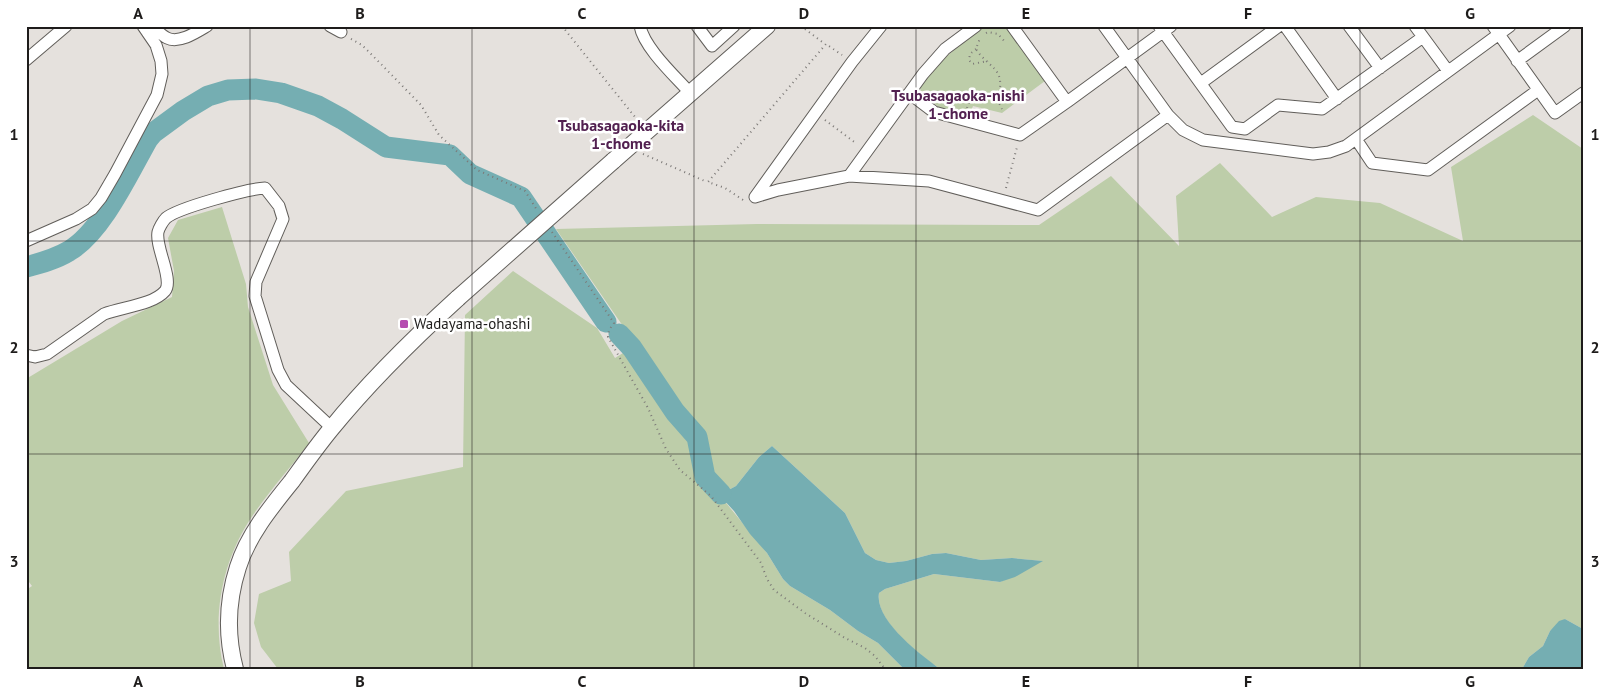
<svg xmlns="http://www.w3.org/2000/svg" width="1609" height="695" viewBox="0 0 1609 695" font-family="'PT Sans',sans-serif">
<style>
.green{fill:#bdcda9}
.water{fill:#75aeb2}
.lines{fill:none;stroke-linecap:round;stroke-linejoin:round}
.river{stroke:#75aeb2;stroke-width:21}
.street-casing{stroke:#615e5a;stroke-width:13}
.secondary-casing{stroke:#615e5a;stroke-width:18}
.path{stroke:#7b7876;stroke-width:2;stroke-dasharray:1 4;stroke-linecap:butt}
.street{stroke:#fff;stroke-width:11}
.secondary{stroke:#fff;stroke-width:16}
.secondary-bridge-casing{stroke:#615e5a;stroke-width:18;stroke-linecap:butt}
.secondary-bridge{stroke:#fff;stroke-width:16}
.grid{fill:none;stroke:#1e1c1b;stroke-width:1;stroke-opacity:0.55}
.poi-dot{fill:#b54db1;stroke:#fff;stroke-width:2}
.labels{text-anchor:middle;stroke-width:5;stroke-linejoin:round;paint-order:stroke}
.poi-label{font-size:15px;fill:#1e1c1b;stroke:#fff;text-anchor:start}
.neighbourhood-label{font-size:16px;font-weight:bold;fill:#522050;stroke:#fff}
.neatline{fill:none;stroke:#1e1c1b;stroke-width:2}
.grid-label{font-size:16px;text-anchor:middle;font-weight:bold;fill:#1e1c1b}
</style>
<rect width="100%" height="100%" fill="#e5e1dd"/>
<path class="green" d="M984,26H1005L1045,81L1002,113L973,106L969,116L940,108L921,95L920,86L938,64L962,43Z
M1533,115L1583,149V629L1565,619L1550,631L1543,646L1529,657L1522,669H940C920,655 874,620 879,593L885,589L934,574L1000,582L1042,561L1012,558L981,560L946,553L932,554L906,561L889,563L876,560L865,553L845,513L772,446L759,457L736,486L721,494L722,498L767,553L783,579L790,586L830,610L858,631L878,643L904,669H278L261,647L254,623L259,594L291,581L289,552L346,491L463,467L465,315L513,271L597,328L615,358L636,345L556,229L757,224L1039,225L1111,176L1179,246L1176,196L1220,163L1272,217L1316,197L1380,203L1463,241L1451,167Z
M222,207L246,284L248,307L273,385L309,443C291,467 270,490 253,515C222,560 211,617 224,669H26V590L32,586L26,578V379L122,321L172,297L174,271L168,238L178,220Z"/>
<path class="water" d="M772,446L845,513L865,553L876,560L889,563L906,561L932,554L946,553L981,560L1012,558L1043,561L1015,577L1000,582L934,574L885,589L879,593C874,620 921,655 940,669H904L878,643L858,631L830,610L790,586L783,579L767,553L750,534L734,511L722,498L721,494L736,486L759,457Z
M1565,619L1583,629V669H1522L1529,657L1543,646L1550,631L1559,621Z"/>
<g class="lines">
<path class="river" d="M26,267C41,263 56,259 69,251C102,232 129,172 148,139L153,133L183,111L208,96L228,90L256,89L281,93L318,106L342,119L386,147L450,155L470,174L521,197L606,322
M619,334L632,348L675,412L697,437L705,477L721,494"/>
<defs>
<path id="street" d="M151,26C156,29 161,35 167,38C179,44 197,32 207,26
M330,26L341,32
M640,26C644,48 676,77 691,94
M697,26L712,46L734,26
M881,26L852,62L755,197L778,190L849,176L923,74L945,49L976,26
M1104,26L1168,115L1183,130L1203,140L1313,154L1329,152L1346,146L1510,26
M1159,26L1232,127L1245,129L1278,105L1322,109L1423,37
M1285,26L1337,99
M1349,26L1380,68
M1415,26L1448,71
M1493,26L1555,113L1583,93
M26,60L66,26
M1517,61L1565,26
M1201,83L1279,26
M909,93L934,112L1020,135L1067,102L1012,26
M1067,102L1171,26
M1356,139L1372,163L1428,170L1538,90
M849,176L929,181L1038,210L1168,115
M26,241L76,219L92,209L101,198L115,174L157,95L162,74L161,61L156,45L143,26
M26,355L35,357L47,354L104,314C122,307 153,305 165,291C174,280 155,247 158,232C159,228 163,221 166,218C178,208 247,189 265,188L279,206L283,219L256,282L255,296L278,370L286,385L332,428"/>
<path id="secondary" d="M613,161L767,26
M235,669C226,635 227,601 238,567C248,535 271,507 292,481C305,463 317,446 331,429C369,382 413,339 458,298"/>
</defs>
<use href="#street" class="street-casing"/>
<use href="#secondary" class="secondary-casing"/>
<path class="path" d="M562,26L639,122
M801,26L825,44
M986,33L988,32L998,34L1005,42
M351,39L362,45L379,62L421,105L439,135L477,170L525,191L537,210
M976,49L970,54L969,60L972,64L988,61
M999,94V103L1002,109
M967,108L969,103L975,98L993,97L999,94C1005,67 988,68 976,49L980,38
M825,120L857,144
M643,154L707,182
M1006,188L1017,147
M743,200L725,188L708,182L826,44L842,55
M552,232L614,323L609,330L608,337L648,408L666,449L680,470L711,496L761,563L767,579L774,590L805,613L845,638L865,648L875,656L885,669"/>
<use href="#street" class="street"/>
<use href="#secondary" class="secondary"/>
<defs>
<path id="secondary-bridge" d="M458,298L613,161"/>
</defs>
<use href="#secondary-bridge" class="secondary-bridge-casing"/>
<use href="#secondary-bridge" class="secondary-bridge"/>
</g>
<path class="grid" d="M250,26V669M472,26V669M694,26V669M916,26V669M1138,26V669M1360,26V669M26,241H1583M26,454H1583"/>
<rect class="poi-dot" x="399" y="319" width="10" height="10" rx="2.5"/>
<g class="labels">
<g class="poi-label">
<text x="414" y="329">Wadayama-ohashi</text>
</g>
<g class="neighbourhood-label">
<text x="958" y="101">Tsubasagaoka-nishi<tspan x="958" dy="18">1-chome</tspan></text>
<text x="621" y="131">Tsubasagaoka-kita<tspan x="621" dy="18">1-chome</tspan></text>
</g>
</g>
<rect width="1609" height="695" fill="none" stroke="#ffffff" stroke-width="55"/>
<rect x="28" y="28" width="1554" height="640" class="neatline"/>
<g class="grid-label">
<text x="138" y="19">A</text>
<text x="360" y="19">B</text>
<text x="582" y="19">C</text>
<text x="804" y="19">D</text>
<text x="1026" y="19">E</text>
<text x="1248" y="19">F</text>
<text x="1470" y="19">G</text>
<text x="14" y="140">1</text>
<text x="1595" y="140">1</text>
<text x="14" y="353">2</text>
<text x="1595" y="353">2</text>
<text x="14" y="567">3</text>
<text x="1595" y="567">3</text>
<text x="138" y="687">A</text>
<text x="360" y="687">B</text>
<text x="582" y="687">C</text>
<text x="804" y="687">D</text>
<text x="1026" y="687">E</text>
<text x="1248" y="687">F</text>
<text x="1470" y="687">G</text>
</g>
</svg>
